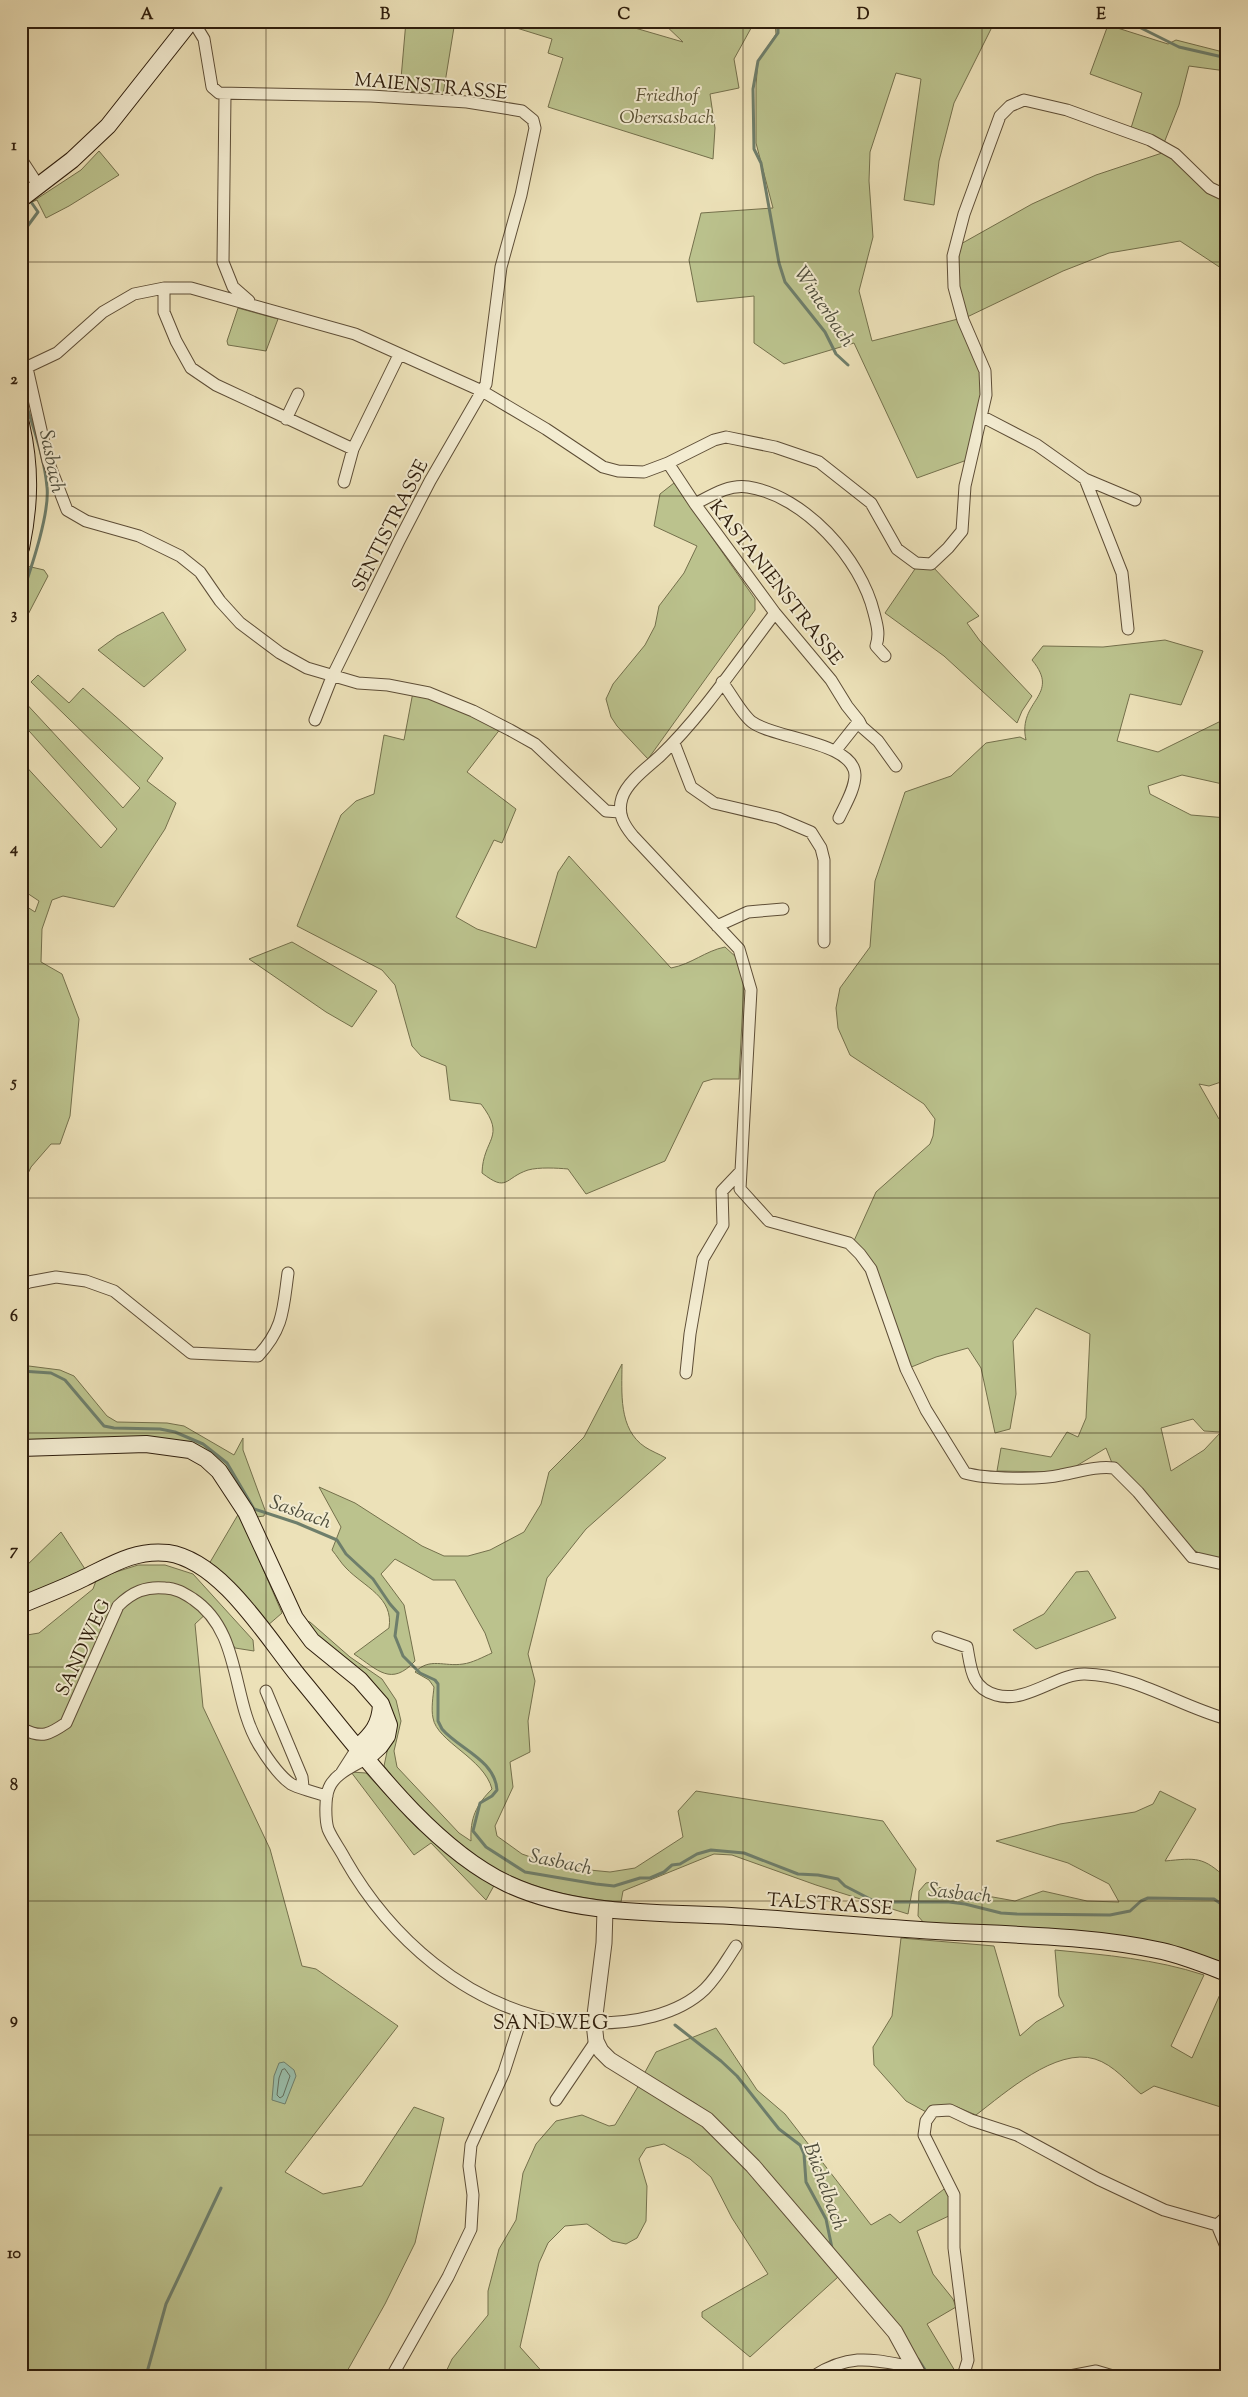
<svg xmlns="http://www.w3.org/2000/svg" width="1248" height="2397" viewBox="0 0 1248 2397" font-family="'Sorts Mill Goudy',serif">
<style>
.green{fill:#bbc28d;stroke:#74704c;fill-rule:evenodd}
.water{fill:#99beab;stroke:#6e7e6b}
.lines{fill:none;stroke-linecap:round;stroke-linejoin:round}
.shore{stroke:#646e5c;stroke-width:1}
.stream{stroke:#6e7e6b;stroke-width:3}
.minor-casing{stroke:#5e4e37;stroke-width:13}
.tertiary-casing{stroke:#5e4e37;stroke-width:17}
.secondary-casing{stroke:#2e1d0c;stroke-width:18}
.minor{stroke:#f3ecd1;stroke-width:11}
.tertiary{stroke:#f3ecd1;stroke-width:15}
.secondary{stroke:#f3ecd1;stroke-width:16}
.grid{fill:none;stroke:#2e1d0c;stroke-width:1;stroke-opacity:0.55}
.labels{text-anchor:middle;stroke-width:4;stroke-linejoin:round;paint-order:stroke}
.street-label{font-size:19px;fill:#2e1d0c;stroke:#f3ecd1}
.park-label{font-size:19px;font-style:italic;fill:#584f33;stroke:#f3ecd1}
.water-label{font-size:20px;font-style:italic;fill:#4e4d3c;stroke:#f3ecd1}
.neighbourhood-label{font-size:20px;letter-spacing:1px;fill:#2e1d0c;stroke:#f3ecd1}
.neatline{fill:none;stroke:#2e1d0c;stroke-width:2}
.grid-label{font-size:16px;text-anchor:middle;font-weight:bold;fill:#2e1d0c}
</style>
<rect width="100%" height="100%" fill="#ece1b8"/>
<filter id="stains"><feTurbulence type="fractalNoise" baseFrequency=".004" numOctaves="4"/><feColorMatrix values="0 0 0 0 .2 0 0 0 0 .09 0 0 0 0 .02 0 0 0 .5 -.17"/></filter>
<radialGradient id="worn" r=".72"><stop offset=".6" stop-color="#630" stop-opacity="0"/><stop offset="1" stop-color="#630" stop-opacity=".3"/></radialGradient>
<path class="green" d="M406,21H455L443,95L400,90Z
M494,21H611L683,42L661,21H755L734,59L739,88L710,94L715,128L713,159L548,107L563,58L548,53L552,39Z
M775,21L807,23L809,21H1040L994,23L954,103L939,161L934,205L904,200L921,79L896,73L870,152L869,181L873,237L859,291L872,341L958,319L976,354L984,395L967,460L917,478L854,343L784,364L754,343V296L697,302L689,260L701,213L773,208L756,143V85L758,61L776,34Z
M1108,25L1168,44L1176,40L1227,53L1226,71L1189,66L1179,105L1164,143L1131,128L1142,93L1090,74Z
M99,151L119,175L69,206L46,218L37,200L32,202L81,170Z
M1165,152L1227,198V272L1180,241L1109,253L1063,271L965,318L958,291L959,245L1032,204L1096,175Z
M238,308L278,319L266,351L228,345L227,341Z
M674,483L755,599V610L648,759L617,726L611,717L606,699L613,684L645,645L655,626L659,606L684,573L697,546L654,526L660,494Z
M27,566L44,570L48,576L21,628V574Z
M917,566L933,567L979,616L967,623L980,641L1032,696L1022,711L1017,723L944,656L885,613Z
M163,612L186,650L144,687L98,650L117,636Z
M1165,640L1203,651L1181,705L1130,694L1117,741L1158,752L1227,718V785L1182,775L1148,786L1150,794L1191,815L1227,818V1080L1209,1086L1199,1084L1219,1119L1227,1124V1559L1203,1555L1188,1547L1112,1463L1106,1448L1073,1468L1052,1472L997,1471L1001,1448L1051,1457L1067,1432L1078,1437L1086,1418L1090,1334L1036,1308L1013,1341L1016,1394L1010,1429L995,1433L981,1368L968,1348L936,1357L904,1370L872,1263L853,1243L876,1192L930,1144L933,1136L935,1119L924,1104L850,1055L838,1028L836,1008L840,988L870,947L875,881L905,792L951,776L986,743L1020,737L1026,740C1017,700 1062,696 1032,660L1043,646L1103,647ZM1193,1419L1204,1431L1221,1432L1204,1450L1171,1471L1161,1428Z
M38,675L69,703L83,688L163,758L147,781L176,803L165,829L114,907L63,896L52,900L42,929L41,962L62,974L79,1019L70,1116L60,1144H51L31,1167L21,1189V903L35,912L39,901L21,889V761L101,848L117,829L21,722V698L123,808L140,788L31,682Z
M413,692L501,728L467,772L516,809L502,843L494,840L456,917L477,929L536,948L558,872L569,856L671,968C692,964 705,951 725,947L737,958L744,982L739,1079H713L703,1082L665,1161L586,1194L568,1169C557,1168 539,1167 528,1170C504,1178 508,1193 482,1173C483,1138 507,1138 481,1104L450,1100L446,1066L421,1056L412,1046L395,985L382,970L297,926L341,815L356,801L374,794L384,735L404,740Z
M292,942L377,991L352,1027L326,1012L249,959Z
M622,1364C622,1392 618,1429 645,1447C651,1451 659,1454 666,1458L586,1529L547,1578L528,1654L535,1681L528,1721L530,1752L510,1762L513,1787L495,1826L497,1836L522,1854L559,1867L610,1872L635,1868L683,1837L678,1811L696,1791L883,1821L916,1869L908,1914L816,1885L732,1855L714,1854L623,1891L621,1902C511,1894 450,1852 384,1766L392,1728L302,1620L310,1622L350,1657L382,1679L396,1700L401,1721L394,1751L397,1767L459,1833L471,1841C470,1818 476,1805 492,1789C484,1758 437,1742 433,1718C431,1709 433,1697 434,1687L429,1680L415,1672C430,1657 444,1667 463,1664C472,1663 483,1657 492,1653L485,1633L455,1580H433L395,1559L381,1574L404,1605L415,1661C391,1687 378,1670 354,1654L389,1628C394,1597 364,1587 346,1568C341,1563 337,1556 332,1550L341,1527L319,1487L355,1503L422,1546L444,1556H468L490,1550L524,1532L541,1504L549,1472L584,1437Z
M21,1365L60,1370L74,1376L107,1416L117,1422L167,1423L184,1426L234,1455L243,1438V1450L265,1510L264,1516L257,1517L190,1445L21,1444Z
M239,1513L282,1613L267,1626L209,1564Z
M61,1532L85,1569L21,1598V1571Z
M138,1565H165L193,1574L253,1640L254,1651L235,1648L210,1610L195,1624L203,1707L270,1849L302,1966L316,1969L398,2026L285,2172L323,2194L362,2186L414,2107L444,2118L415,2243L385,2304L346,2373L354,2376H21V1757L28,1746V1726L21,1720V1636L39,1633L93,1589L97,1578Z
M1088,1571L1116,1618L1036,1649L1013,1630L1044,1614L1076,1572Z
M351,1772L366,1773L416,1827L453,1856L496,1882L486,1900L431,1843L414,1855Z
M1160,1791L1196,1809L1165,1861C1196,1858 1203,1856 1227,1879V1967L924,1923L918,1916L919,1891L926,1883L937,1881V1887L1015,1901L1043,1891L1087,1901L1119,1902L1109,1884L1068,1863L996,1841L1060,1824L1135,1812L1153,1804Z
M901,1938L994,1946L1020,2036L1036,2022L1064,2006L1059,1996L1055,1950C1106,1955 1155,1959 1204,1975L1171,2046L1192,2058L1225,1983L1227,1984V2109L1154,2086L1141,2094C1127,2082 1114,2065 1095,2059C1056,2047 1005,2093 976,2115L957,2107L928,2113L906,2101L874,2065L873,2047L892,2016Z
M716,2028L757,2090L785,2114L871,2225L890,2214L900,2223L948,2186L953,2214L917,2231L933,2274L953,2299L956,2307L927,2324L958,2376H924L716,2119L695,2103L644,2074L656,2052Z
M639,2085C655,2094 674,2102 688,2113C747,2160 791,2220 838,2277L750,2357L702,2317V2312L768,2274L732,2218L711,2177L690,2159L664,2144L646,2148L639,2159L647,2186L646,2221L637,2238L626,2244L612,2241L587,2224L565,2226L548,2243L539,2263L520,2347L546,2376H444L452,2359L488,2315V2291L499,2249L516,2220L523,2173L536,2144L556,2121L582,2115L609,2126L615,2125Z"/>
<path class="water" d="M284,2062L294,2070L296,2076L285,2104L272,2100L274,2076L279,2063Z"/>
<g class="lines">
<path class="shore" d="M285,2069L290,2076L283,2096L280,2098L277,2095L279,2078L282,2070Z"/>
<path class="stream" d="M778,21V33L758,61L753,89L754,149L761,163L779,263L785,282L825,332L836,354L848,365
M1127,21L1179,47L1227,58
M21,235L38,212L29,199
M21,387C30,420 44,453 47,487C50,514 30,571 21,598
M21,1371L51,1373L65,1380L104,1426L114,1428L160,1429L175,1432L203,1444L227,1463L254,1509L297,1523L337,1540L346,1554L373,1579L390,1604L398,1613L395,1636L403,1656L420,1673L435,1680L438,1684V1721L442,1729C459,1749 495,1760 497,1790L492,1796L480,1803L473,1831L486,1847L525,1872L596,1884L614,1886L640,1878H650L664,1872L672,1865L680,1864L697,1854L711,1850L744,1853L798,1874L818,1875L838,1879L845,1886L872,1900L884,1902H949L965,1904L1001,1913L1017,1914L1110,1915L1130,1911L1141,1901L1148,1898L1214,1899L1227,1908
M675,2025L721,2061L737,2076L779,2129L800,2145L804,2154L806,2182L826,2219L832,2248
M918,2359L929,2376
M146,2376L166,2304L221,2188"/>
<defs>
<path id="minor" d="M193,21L204,39L212,87L219,93L371,96L467,102L522,111L533,120L535,128L521,195L501,267L486,384L430,481L399,541L332,677L315,720
M225,95L223,262L233,287L249,301
M21,159L38,185
M164,288V312L176,341L191,368L216,385L353,449L399,355
M27,368L48,461L67,510L86,521L139,536L180,556L200,572L220,601L240,623L280,653L307,668L358,683L388,685L429,693L473,711L510,730L535,744L606,811L620,812
M21,370L57,353L103,312L134,294L164,288H191L355,334L482,391L546,429L603,467L618,471L644,472L668,463L714,440L726,437L775,447L819,462L871,503L897,549L916,563L931,564L948,548L962,531L965,486L986,395L985,371L963,320L954,287L953,256L964,214L1000,116L1010,106L1024,100L1067,110L1150,140L1175,154L1210,188L1227,196
M983,417L1037,445L1085,479L1135,500
M286,419L298,394
M668,463L695,504L775,613L831,680L847,706L859,721L836,750
M1085,479L1122,573L1128,629
M344,482L353,449
M695,504C712,495 729,484 748,487C805,496 861,559 874,613C877,625 880,634 876,646L885,656
M775,613C739,660 702,716 660,756C648,767 627,782 622,798C617,814 624,825 633,836L739,949L751,990L740,1189L769,1221L849,1243L860,1254L871,1269L906,1369L926,1410L965,1473C984,1479 1041,1480 1061,1475C1079,1472 1095,1466 1114,1468L1138,1492L1192,1557L1227,1565
M722,682C730,692 742,715 752,722C775,739 854,742 855,775C855,789 845,805 839,818
M859,721L862,727L878,741L896,766
M674,743L691,787L714,803L778,818L811,832L821,848L824,860V942
M717,926L748,912L783,909
M21,1286L29,1282L56,1277L86,1281L114,1291L191,1353L258,1356C284,1328 283,1309 288,1273
M686,1373L690,1334L703,1259L723,1225L722,1191L741,1171
M938,1637L967,1647C971,1668 971,1688 996,1695C1026,1704 1058,1673 1085,1674C1136,1675 1179,1706 1227,1719
M266,1691L302,1777L303,1787
M23,1729C42,1739 50,1734 66,1723L118,1606C132,1592 146,1586 165,1588C176,1588 185,1594 193,1599C242,1632 231,1699 259,1745C267,1758 278,1775 291,1784C296,1787 319,1794 327,1796
M367,1758C354,1766 335,1773 329,1788C325,1797 325,1819 328,1829C332,1839 340,1849 345,1859C390,1938 466,2005 558,2021C570,2023 583,2022 596,2023C632,2023 677,2016 705,1989C718,1976 726,1961 736,1946
M342,1772L358,1747
M556,2100L596,2041
M1217,2225L1227,2249
M1217,2225L1227,2216
M392,2376L448,2277L471,2229L473,2195L469,2166L471,2145L504,2072L523,2013
M814,2376C852,2352 873,2360 914,2367
M963,2376L968,2360L954,2248V2195L924,2135L926,2121L933,2111L950,2110L971,2120L1017,2135L1098,2179L1164,2210L1217,2225
M1070,2376L1096,2371L1113,2376"/>
<path id="tertiary" d="M605,1910L604,1943L594,2023L596,2041L601,2051L610,2060L707,2120L753,2166L895,2332L919,2376"/>
<path id="secondary" d="M21,199L72,160L108,126L191,21
M21,424C31,467 30,505 21,548
M21,1448L146,1444L190,1450L206,1459L219,1471L246,1512L295,1618L312,1641L360,1680L381,1704L389,1725L387,1736L380,1746L367,1758
M21,1605C42,1596 64,1588 84,1578C111,1565 136,1549 168,1553C222,1561 267,1638 300,1678C357,1746 427,1846 508,1884C577,1916 657,1912 731,1916C799,1920 868,1927 936,1931C1011,1935 1089,1935 1162,1951C1184,1956 1206,1965 1227,1973
M358,1747C372,1734 380,1725 381,1705"/>
</defs>
<use href="#minor" class="minor-casing"/>
<use href="#tertiary" class="tertiary-casing"/>
<use href="#secondary" class="secondary-casing"/>
<use href="#minor" class="minor"/>
<use href="#tertiary" class="tertiary"/>
<use href="#secondary" class="secondary"/>
</g>
<path class="grid" d="M266,21V2376M505,21V2376M743,21V2376M982,21V2376M21,262H1227M21,496H1227M21,730H1227M21,964H1227M21,1198H1227M21,1433H1227M21,1667H1227M21,1901H1227M21,2135H1227"/>
<g class="labels">
<g class="street-label">
<text transform="translate(431 85) rotate(5)" y="7">MAIENSTRASSE</text>
<text transform="translate(389 525) rotate(-63)" y="7">SENTISTRASSE</text>
<text transform="translate(777 582) rotate(52)" y="7">KASTANIENSTRASSE</text>
<text transform="translate(82 1647) rotate(-65)" y="7">SANDWEG</text>
<text transform="translate(830 1903) rotate(4)" y="7">TALSTRASSE</text>
</g>
<g class="park-label">
<text x="667" y="101">Friedhof<tspan x="667" dy="22">Obersasbach</tspan></text>
</g>
<g class="water-label">
<text transform="translate(825 306) rotate(56)" y="7">Winterbach</text>
<text transform="translate(53 461) rotate(79)" y="7">Sasbach</text>
<text transform="translate(301 1511) rotate(20)" y="7">Sasbach</text>
<text transform="translate(561 1861) rotate(12)" y="7">Sasbach</text>
<text transform="translate(960 1892) rotate(6)" y="7">Sasbach</text>
<text transform="translate(826 2186) rotate(70)" y="7">Büchelbach</text>
</g>
<g class="neighbourhood-label">
<text x="551" y="2029">SANDWEG</text>
</g>
</g>
<rect width="1248" height="2397" fill="none" stroke="#ece1b8" stroke-width="55"/>
<rect x="28" y="28" width="1192" height="2342" class="neatline"/>
<g class="grid-label">
<text x="147" y="19">A</text>
<text x="385" y="19">B</text>
<text x="624" y="19">C</text>
<text x="863" y="19">D</text>
<text x="1101" y="19">E</text>
<text x="14" y="150">1</text>
<text x="14" y="384">2</text>
<text x="14" y="619">3</text>
<text x="14" y="853">4</text>
<text x="14" y="1087">5</text>
<text x="14" y="1321">6</text>
<text x="14" y="1555">7</text>
<text x="14" y="1790">8</text>
<text x="14" y="2024">9</text>
<text x="14" y="2258">10</text>
</g>
<rect width="100%" height="100%" filter="url(#stains)"/>
<rect width="100%" height="100%" fill="url(#worn)"/>
</svg>
